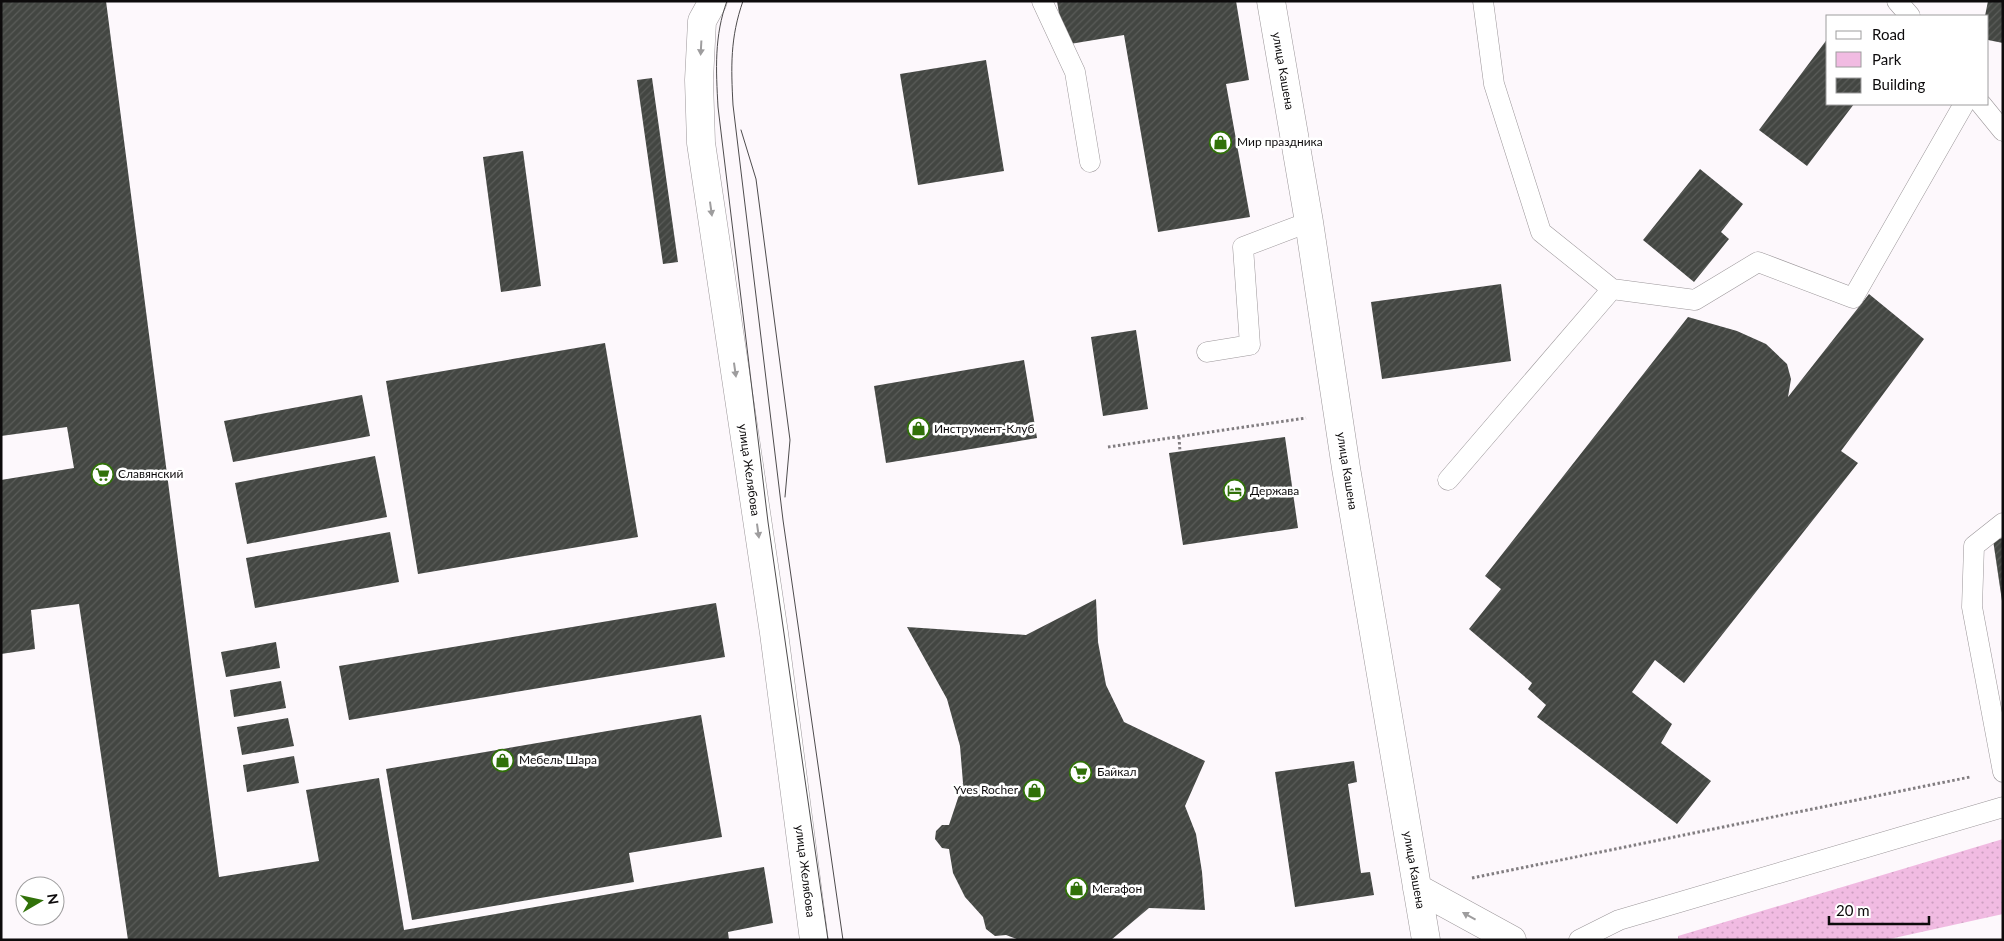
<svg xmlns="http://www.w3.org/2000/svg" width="2004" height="941" viewBox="0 0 2004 941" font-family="Lato,sans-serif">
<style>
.green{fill:url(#green-dots)}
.building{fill:url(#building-hatch)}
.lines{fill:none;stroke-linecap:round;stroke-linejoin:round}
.service-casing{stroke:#9c979a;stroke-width:21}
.tertiary-casing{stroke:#9c979a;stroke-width:29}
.primary-casing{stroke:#9c979a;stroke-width:29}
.path{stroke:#817d80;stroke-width:3;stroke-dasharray:2.5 2.5;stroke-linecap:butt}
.service{stroke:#fff;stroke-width:20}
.tertiary{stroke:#fff;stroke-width:28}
.primary{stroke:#fff;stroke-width:28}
.tram{stroke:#4e4c4d;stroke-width:1}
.oneway{fill:#9e9d9e}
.labels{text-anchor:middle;stroke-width:5;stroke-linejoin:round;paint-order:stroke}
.street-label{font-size:12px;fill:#0d0b0c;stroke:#fff}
.poi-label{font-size:12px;fill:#0d0b0c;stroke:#fff;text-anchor:start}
</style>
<defs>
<pattern id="green-dots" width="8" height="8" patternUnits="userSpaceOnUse" patternTransform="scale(1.25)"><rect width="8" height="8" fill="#f1bbe2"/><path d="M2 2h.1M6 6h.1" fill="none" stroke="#cd9fc1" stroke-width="1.8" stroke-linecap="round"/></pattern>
<pattern id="building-hatch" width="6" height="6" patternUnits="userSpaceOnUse" patternTransform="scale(1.25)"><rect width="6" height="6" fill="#434642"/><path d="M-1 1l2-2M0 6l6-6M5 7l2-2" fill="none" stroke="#5a5c59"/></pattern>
</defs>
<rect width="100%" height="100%" fill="#fdf8fc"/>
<path class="green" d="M2003,839V914L1885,940H1678V936Z"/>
<path class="building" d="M1,1H106L219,877L319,861L306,790L379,778L404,930L764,867L773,923L728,932L729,940H128L79,604L31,610L35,649L1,654V480L74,468L67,427L1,436Z
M1057,1H1236L1249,80L1226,84L1250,217L1158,232L1124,35L1064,45Z
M1988,1H2003V43L1988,40V16H1985Z
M1828,38V104H1854L1807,166L1759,130Z
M986,60L1004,171L918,185L900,74Z
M652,78L678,262L663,264L637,80Z
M523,151L541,286L501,292L483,157Z
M1700,169L1743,204L1721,232L1729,239L1694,282L1643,240Z
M1501,284L1511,361L1382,379L1371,302Z
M1869,294L1924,339L1841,451L1858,463L1684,683L1655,660L1632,692L1672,724L1661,743L1711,781L1677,824L1537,717L1546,705L1528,689L1532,683L1469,629L1501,589L1485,576L1688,317L1737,331L1766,344L1787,364L1791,379L1788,397Z
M1136,330L1148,409L1103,416L1091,337Z
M605,343L638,537L418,574L386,381Z
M1024,360L1037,438L886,463L874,386Z
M362,395L370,436L233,462L224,421Z
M1285,437L1298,528L1183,545L1169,453Z
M375,456L387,517L247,544L235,483Z
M390,532L399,582L255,608L246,558Z
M2003,538V601H2002L1993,540Z
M1096,599L1098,642L1106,685L1124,722L1205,761L1185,806L1196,834L1202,872L1205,910L1149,908L1111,940H1019L1006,935L995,936L986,929L983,917L965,897L953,873L949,849L942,848L935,839L936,831L942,825H949L963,783L960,746L947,699L907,627L1026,635Z
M716,603L725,657L349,720L339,666Z
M276,642L280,668L226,677L221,652Z
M281,681L286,708L234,717L230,690Z
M701,715L722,837L629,853L634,882L412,920L386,769Z
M288,718L294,746L242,755L237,727Z
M294,756L299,783L247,792L243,765Z
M1354,761L1357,782L1348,784L1361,873L1370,872L1374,895L1295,907L1275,772Z"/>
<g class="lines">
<defs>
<path id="service" d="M1042,1L1075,72L1090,162
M1483,1L1494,84L1541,232L1612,289
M1897,1L1910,16
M1981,104L2003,131
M1207,352L1250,345L1243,247L1309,222
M1448,480L1612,289L1695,300L1758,262L1853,298L1964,104
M2003,523L1974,546L1972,607L2003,772
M1579,940L1619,920L2003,807"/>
<path id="tertiary" d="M713,1L702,21L699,80L701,143L774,633L814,940"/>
<path id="primary" d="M1271,1L1309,222L1346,468L1426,940
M1417,888L1512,940"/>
</defs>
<use href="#service" class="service-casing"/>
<use href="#tertiary" class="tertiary-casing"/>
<use href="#primary" class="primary-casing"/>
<path class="path" d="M1179,437L1180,452
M1108,447L1306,418
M1472,878L1970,777"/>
<use href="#service" class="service"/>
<use href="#tertiary" class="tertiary"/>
<use href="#primary" class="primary"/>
<path class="tram" d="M727,1C714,36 716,70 718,107L768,522L828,940
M743,1C730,38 731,67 733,105L783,520L843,940
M741,130L756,179L790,440L785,497"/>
</g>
<defs><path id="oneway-solid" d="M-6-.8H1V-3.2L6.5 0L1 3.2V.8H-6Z" transform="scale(1.25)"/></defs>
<g class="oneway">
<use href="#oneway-solid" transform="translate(701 48) rotate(93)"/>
<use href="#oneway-solid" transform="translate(711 209) rotate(82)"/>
<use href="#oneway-solid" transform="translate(735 370) rotate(82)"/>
<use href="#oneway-solid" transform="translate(758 531) rotate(82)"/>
<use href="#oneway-solid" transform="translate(1469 916) rotate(-151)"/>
</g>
<defs>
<symbol id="shop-ring" viewBox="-11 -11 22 22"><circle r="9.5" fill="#fff" stroke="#317109" stroke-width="1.5"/><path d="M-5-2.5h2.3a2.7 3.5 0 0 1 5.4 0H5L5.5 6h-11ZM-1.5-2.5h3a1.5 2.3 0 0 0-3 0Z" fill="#317109"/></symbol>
<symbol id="supermarket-ring" viewBox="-11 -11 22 22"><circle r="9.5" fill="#fff" stroke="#317109" stroke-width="1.5"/><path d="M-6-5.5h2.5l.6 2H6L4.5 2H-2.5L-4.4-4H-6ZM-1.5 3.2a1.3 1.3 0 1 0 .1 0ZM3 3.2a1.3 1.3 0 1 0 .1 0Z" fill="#317109"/></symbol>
<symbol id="hotel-ring" viewBox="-11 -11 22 22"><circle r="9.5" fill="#fff" stroke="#317109" stroke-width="1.5"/><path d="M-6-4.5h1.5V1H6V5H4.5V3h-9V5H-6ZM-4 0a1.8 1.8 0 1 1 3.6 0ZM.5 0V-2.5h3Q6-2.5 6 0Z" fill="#317109"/></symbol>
</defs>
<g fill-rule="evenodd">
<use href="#shop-ring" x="1208" y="130" width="25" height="25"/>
<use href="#shop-ring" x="906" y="416" width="25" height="25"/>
<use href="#supermarket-ring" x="90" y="462" width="25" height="25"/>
<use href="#hotel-ring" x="1222" y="478" width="25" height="25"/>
<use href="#shop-ring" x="490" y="748" width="25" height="25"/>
<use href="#supermarket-ring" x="1068" y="760" width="25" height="25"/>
<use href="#shop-ring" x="1022" y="778" width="25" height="25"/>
<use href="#shop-ring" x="1064" y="876" width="25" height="25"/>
</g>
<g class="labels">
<g class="street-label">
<text transform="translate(1283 71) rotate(80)" y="4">улица Кашена</text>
<text transform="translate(749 470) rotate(82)" y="4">улица Желябова</text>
<text transform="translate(1347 471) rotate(81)" y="4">улица Кашена</text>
<text transform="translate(1414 870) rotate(80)" y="4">улица Кашена</text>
<text transform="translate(805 871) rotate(83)" y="4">улица Желябова</text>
</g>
<g class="poi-label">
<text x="1237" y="146">Мир праздника</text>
<text x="934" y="433">Инструмент-Клуб</text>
<text x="118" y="478">Славянский</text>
<text x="1250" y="495">Держава</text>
<text x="519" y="764">Мебель Шара</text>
<text x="1097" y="776">Байкал</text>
<text x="1018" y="794" text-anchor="end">Yves Rocher</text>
<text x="1092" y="893">Мегафон</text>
</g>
</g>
<rect width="2004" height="941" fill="none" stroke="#0d0b0c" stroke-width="5"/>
<rect x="1826" y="15" width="162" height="90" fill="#ffffff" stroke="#9e9d9e"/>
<rect x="1836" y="31" width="25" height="8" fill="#ffffff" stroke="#9e9d9e"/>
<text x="1872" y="40" font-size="15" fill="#0d0b0c">Road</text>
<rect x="1836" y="52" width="25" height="15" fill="#f1bbe2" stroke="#9e9d9e"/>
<text x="1872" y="65" font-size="15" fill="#0d0b0c">Park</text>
<rect x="1836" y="78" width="25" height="15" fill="url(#building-hatch)" stroke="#9e9d9e"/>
<text x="1872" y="90" font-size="15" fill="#0d0b0c">Building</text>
<g transform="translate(40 901) rotate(81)"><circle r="24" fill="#ffffff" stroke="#9e9d9e"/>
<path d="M0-4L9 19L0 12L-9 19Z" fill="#317109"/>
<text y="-8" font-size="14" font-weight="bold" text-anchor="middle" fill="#0d0b0c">N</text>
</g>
<path d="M1829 916v8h100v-8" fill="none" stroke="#0d0b0c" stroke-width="2.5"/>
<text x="1836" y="916" font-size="15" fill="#0d0b0c" stroke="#ffffff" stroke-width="4" paint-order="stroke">20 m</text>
</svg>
